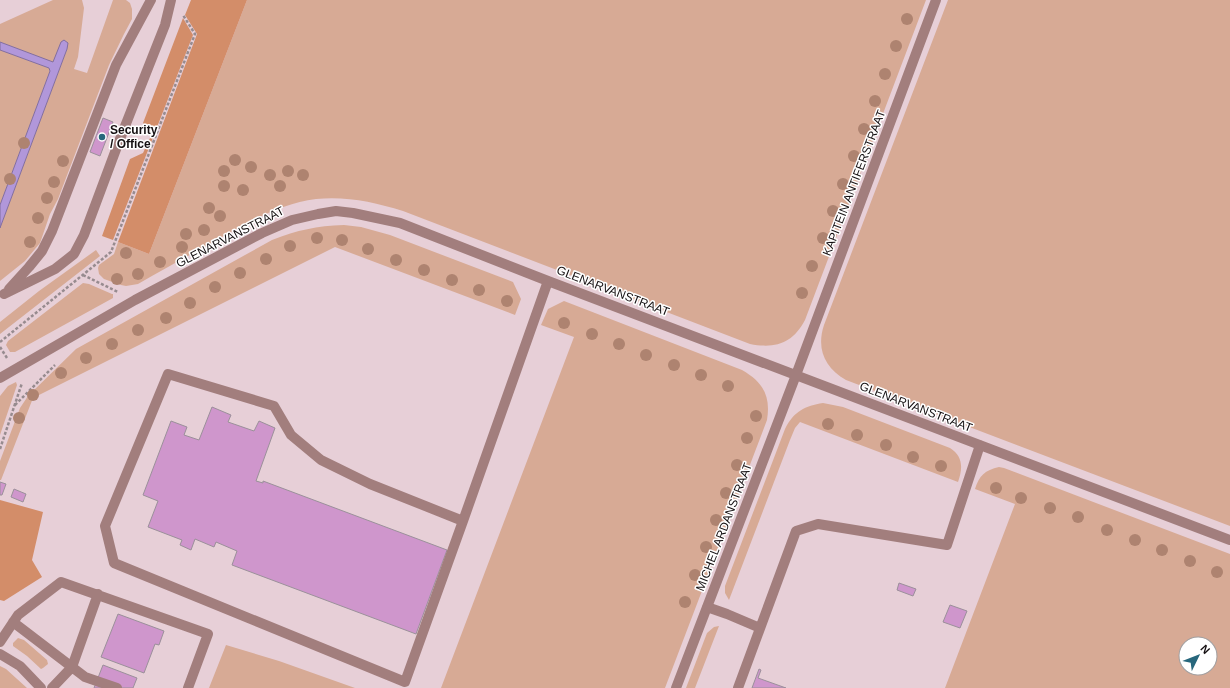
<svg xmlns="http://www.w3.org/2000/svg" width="1230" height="688" viewBox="0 0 1230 688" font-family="Arial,sans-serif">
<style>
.built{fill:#e7cfd7;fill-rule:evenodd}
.green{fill:#d7aa95;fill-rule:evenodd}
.forest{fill:#d38d69}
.water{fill:#b197da;stroke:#826e9e}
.building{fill:#cf96cc;stroke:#9b909a}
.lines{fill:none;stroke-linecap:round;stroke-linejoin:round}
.path{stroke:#978b8f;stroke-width:2.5;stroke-dasharray:3 2;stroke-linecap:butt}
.minor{stroke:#a27e7d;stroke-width:10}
.tree{fill:#ae8370}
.poi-dot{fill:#27677c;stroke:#fff;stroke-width:1.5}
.labels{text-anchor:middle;stroke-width:3;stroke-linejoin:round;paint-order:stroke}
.poi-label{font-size:12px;font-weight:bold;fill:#140f11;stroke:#fff;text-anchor:start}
.street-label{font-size:12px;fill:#140f11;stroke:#fff}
</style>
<rect width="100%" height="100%" fill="#efdee4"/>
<path class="built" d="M0,0H1230V688H0ZM1186,644H1210V668H1186Z"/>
<path class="green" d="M53,0H82L84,8L78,57L74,69L87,73L113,0H126L130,3L132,9V19L124,34L109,65L58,199L50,214L40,243L25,261L0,281V228L67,49L62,41L55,60L53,62H52L0,42V24Z
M247,0H926L805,320C793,343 776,349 750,344L403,211C374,202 346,196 316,199C279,204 247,223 215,241C190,255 164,269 138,284L126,286L121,285L104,279L99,274L98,268L99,265L114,254L118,242L149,254Z
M948,0H1230V526L846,380C825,368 816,349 824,325Z
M0,50L49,68L50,71L0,205Z
M344,225L361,227L390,235L513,282L521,299L515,315L335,247L33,398L1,480H0V461L20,408L28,396L76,349L272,240C298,230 316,226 344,225Z
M96,250L100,256L0,334V322L39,291Z
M83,283L89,284L112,294H113V298L15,352H10L6,345L8,341Z
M564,301L742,370C763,382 771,396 767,420L665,688H441L574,337L541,325L548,309Z
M16,382L17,385L0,435V396L8,386Z
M823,403L843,407L950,448C963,456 963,468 958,482L800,422L795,428L790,440L729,600L725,593V586L785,429C794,411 805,406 823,403Z
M999,467L1004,468L1230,554V688H945L1015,504L975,489C979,476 985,470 999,467ZM1186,644H1210V668H1186Z
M719,626L695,688H686L707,633L714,627Z
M18,638L24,640L47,660L48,664L43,668L41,669L27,656L13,646V643Z
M226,645L279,661L355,688H209Z
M0,666L6,669L27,688H0Z"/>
<path class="forest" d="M191,0H247L149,254L118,242L197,34L185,15Z
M183,18L193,35L113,240L102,236L130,159L143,153L151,136L143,123Z
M0,500L43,512L32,560L42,577L4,601L0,600Z"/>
<path class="water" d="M64,40L68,43L67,49L0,228V205L50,71L49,68L0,50V42L53,62L61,42Z"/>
<path class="building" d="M103,118L113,122L100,156L90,152Z
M212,407L231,415L228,422L254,431L259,421L275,428L256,481L263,483V481L447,550L416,634L232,565L237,551L216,542L214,547L195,539L191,550L180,545L182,540L148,527L158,501L143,495L171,421L187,427L184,435L199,440Z
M0,482L6,484L2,495H0Z
M14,489L26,494L23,502L11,497Z
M899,583L916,589L913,596L897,590Z
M950,605L967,611L960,628L943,622Z
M118,614L164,631L159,645L155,644L144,673L101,657Z
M103,665L137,678L133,688H94Z
M759,669L761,670L758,678L786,688H752Z"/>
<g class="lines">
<path class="path" d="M83,275L118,292
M0,342L111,252L195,34L183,15
M0,347L7,358
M15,405L55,365
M0,449L22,383"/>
<path class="minor" d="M9,289L29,267L42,251L52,231L116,65L151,0
M4,294L55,269L74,254L84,235L118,144L165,25L171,0
M0,378L135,300L262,233L292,220L318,214L336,211L353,213L400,223L548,281L1230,540
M463,521L370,484L321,460L291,435L274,406L168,374L105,526L114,563L405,682L463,521L548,281
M707,607L727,614L760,628
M13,622L85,677L117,688
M0,642L18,615L61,582L208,634L188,688
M0,654L20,666L41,688
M52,688L72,667L98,594
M676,688L796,375L936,0
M738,688L796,531L818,524L947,545L980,445"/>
</g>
<g class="tree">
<circle cx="907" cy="19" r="6"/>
<circle cx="896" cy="46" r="6"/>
<circle cx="885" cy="74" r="6"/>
<circle cx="875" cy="101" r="6"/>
<circle cx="864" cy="129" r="6"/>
<circle cx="24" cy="143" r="6"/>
<circle cx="854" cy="156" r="6"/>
<circle cx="235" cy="160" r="6"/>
<circle cx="63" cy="161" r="6"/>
<circle cx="251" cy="167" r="6"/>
<circle cx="224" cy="171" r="6"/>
<circle cx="288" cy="171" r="6"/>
<circle cx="270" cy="175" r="6"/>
<circle cx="303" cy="175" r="6"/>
<circle cx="10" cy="179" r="6"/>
<circle cx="54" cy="182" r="6"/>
<circle cx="843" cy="184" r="6"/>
<circle cx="224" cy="186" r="6"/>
<circle cx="280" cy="186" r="6"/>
<circle cx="243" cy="190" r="6"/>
<circle cx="47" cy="198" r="6"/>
<circle cx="209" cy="208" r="6"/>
<circle cx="833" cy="211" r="6"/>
<circle cx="220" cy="216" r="6"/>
<circle cx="38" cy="218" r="6"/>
<circle cx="204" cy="230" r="6"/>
<circle cx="186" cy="234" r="6"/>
<circle cx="317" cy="238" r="6"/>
<circle cx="823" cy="238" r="6"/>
<circle cx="342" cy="240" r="6"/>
<circle cx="30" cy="242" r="6"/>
<circle cx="290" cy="246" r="6"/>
<circle cx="182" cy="247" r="6"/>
<circle cx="368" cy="249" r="6"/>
<circle cx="126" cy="253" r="6"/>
<circle cx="266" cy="259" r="6"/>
<circle cx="396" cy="260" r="6"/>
<circle cx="160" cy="262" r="6"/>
<circle cx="812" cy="266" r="6"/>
<circle cx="424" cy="270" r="6"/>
<circle cx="240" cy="273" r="6"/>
<circle cx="138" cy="274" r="6"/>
<circle cx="117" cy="279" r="6"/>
<circle cx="452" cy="280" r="6"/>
<circle cx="215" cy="287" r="6"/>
<circle cx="479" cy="290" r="6"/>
<circle cx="802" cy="293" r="6"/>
<circle cx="507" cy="301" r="6"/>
<circle cx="190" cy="303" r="6"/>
<circle cx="166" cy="318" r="6"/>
<circle cx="564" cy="323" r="6"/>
<circle cx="138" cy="330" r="6"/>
<circle cx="592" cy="334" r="6"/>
<circle cx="112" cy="344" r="6"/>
<circle cx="619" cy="344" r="6"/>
<circle cx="646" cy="355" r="6"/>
<circle cx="86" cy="358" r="6"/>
<circle cx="674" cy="365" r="6"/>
<circle cx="61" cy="373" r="6"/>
<circle cx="701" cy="375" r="6"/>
<circle cx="728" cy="386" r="6"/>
<circle cx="33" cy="395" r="6"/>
<circle cx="756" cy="416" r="6"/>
<circle cx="19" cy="418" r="6"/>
<circle cx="828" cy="424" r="6"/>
<circle cx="857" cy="435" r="6"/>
<circle cx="747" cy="438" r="6"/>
<circle cx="886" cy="445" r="6"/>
<circle cx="913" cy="457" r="6"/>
<circle cx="737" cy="465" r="6"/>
<circle cx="941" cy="466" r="6"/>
<circle cx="996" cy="488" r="6"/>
<circle cx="726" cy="493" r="6"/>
<circle cx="1021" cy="498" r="6"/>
<circle cx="1050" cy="508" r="6"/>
<circle cx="1078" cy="517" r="6"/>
<circle cx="716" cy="520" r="6"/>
<circle cx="1107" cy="530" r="6"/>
<circle cx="1135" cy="540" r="6"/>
<circle cx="706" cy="547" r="6"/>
<circle cx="1162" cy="550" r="6"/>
<circle cx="1190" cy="561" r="6"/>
<circle cx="1217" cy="572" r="6"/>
<circle cx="695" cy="575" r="6"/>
<circle cx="685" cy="602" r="6"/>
</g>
<circle class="poi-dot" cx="102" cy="137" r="4"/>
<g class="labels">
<g class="poi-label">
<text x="110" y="134">Security<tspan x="110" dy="14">/ Office</tspan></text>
</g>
<g class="street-label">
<text transform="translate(854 183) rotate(-69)" y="4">KAPITEIN ANTIFERSTRAAT</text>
<text transform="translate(230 237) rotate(-27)" y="4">GLENARVANSTRAAT</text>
<text transform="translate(613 291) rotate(21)" y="4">GLENARVANSTRAAT</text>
<text transform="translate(916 407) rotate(21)" y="4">GLENARVANSTRAAT</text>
<text transform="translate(724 527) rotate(-69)" y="4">MICHEL ARDANSTRAAT</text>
</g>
</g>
<g transform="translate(1198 656) rotate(47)"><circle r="19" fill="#ffffff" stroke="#a19fa0"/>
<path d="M0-3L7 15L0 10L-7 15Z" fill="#27677c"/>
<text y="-6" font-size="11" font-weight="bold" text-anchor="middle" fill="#140f11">N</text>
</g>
</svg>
